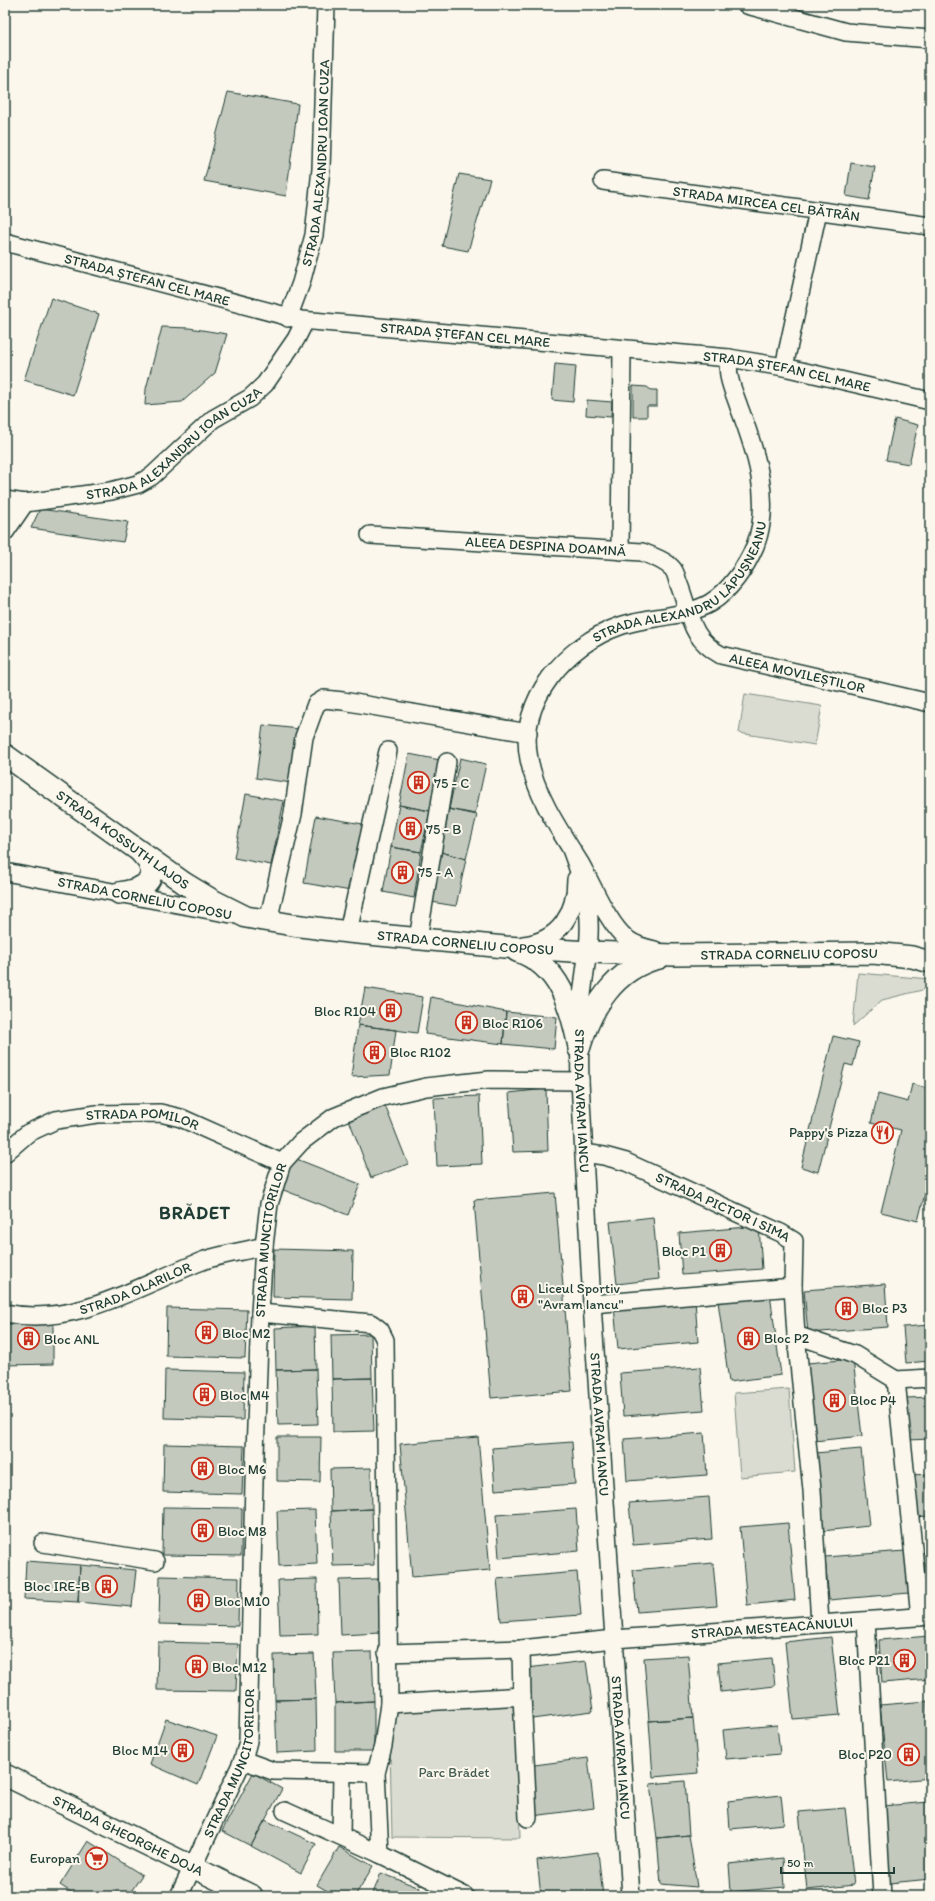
<svg xmlns="http://www.w3.org/2000/svg" width="935" height="1901" viewBox="0 0 935 1901" font-family="Itim,sans-serif">
<style>
.green{fill:#dbdcd1;stroke:#7d8c82}
.building{fill:#c4c9be;stroke:#1f3d34}
.lines{fill:none;stroke-linecap:round;stroke-linejoin:round}
.minor-casing{stroke:#1f3d34;stroke-width:20}
.major-casing{stroke:#1f3d34;stroke-width:24}
.minor{stroke:#fbf7ec;stroke-width:17}
.major{stroke:#fbf7ec;stroke-width:21}
.labels{text-anchor:middle;stroke-width:4;stroke-linejoin:round;paint-order:stroke}
.street-label{font-size:14px;fill:#1f3d34;stroke:#fbf7ec}
.poi-label{font-size:14px;fill:#1f3d34;stroke:#fbf7ec;text-anchor:start}
.park-label{font-size:14px;fill:#455d53;stroke:#fbf7ec}
.district-label{font-size:18px;font-weight:bold;letter-spacing:1px;fill:#1f3d34;stroke:#fbf7ec}
</style>
<rect width="100%" height="100%" fill="#fbf7ec"/>
<filter id="ink" filterUnits="userSpaceOnUse"><feTurbulence type="fractalNoise" baseFrequency=".025" numOctaves="2"/><feDisplacementMap in="SourceGraphic" scale="8" xChannelSelector="R" yChannelSelector="G"/><feConvolveMatrix kernelMatrix="1 2 1 2 8 2 1 2 1" color-interpolation-filters="sRGB"/></filter>
<g filter="url(#ink)">
<path class="green" d="M745,694L822,706L815,745L739,733Z
M858,973L930,979V988L882,1000L853,1026Z
M789,1389L795,1472L740,1477L734,1393Z
M516,1701L520,1838L392,1837L389,1704Z"/>
<path class="building" d="M228,92L298,104L286,196L204,181Z
M851,163L875,167L869,200L846,196Z
M459,174L490,179L468,251L442,246Z
M51,298L99,314L73,395L24,380Z
M162,327L189,328L227,334L215,373L182,402L145,405L146,389Z
M555,364L576,366L573,402L552,400Z
M633,386L647,387L651,390H657V406H647V417H633Z
M587,400L612,402L611,417L586,415Z
M895,419L918,425L909,464L886,460Z
M40,509L128,522L123,542L31,528Z
M263,725L299,729L292,783L256,778Z
M409,754L440,760L430,811L399,805Z
M460,758L486,764L475,814L449,809Z
M246,794L284,801L271,865L234,858Z
M399,805L430,811L421,852L391,847Z
M449,809L477,815L466,859L441,852Z
M316,816L363,824L351,891L304,883Z
M391,847L421,852L414,898L383,892Z
M441,852L466,859L456,906L431,902Z
M365,988L423,997L417,1033L358,1025Z
M431,997L506,1012L503,1044L425,1034Z
M506,1012L557,1017L554,1049L503,1044Z
M358,1025L396,1030L390,1075L351,1077Z
M833,1036L859,1042L853,1066L845,1064L818,1172L801,1167Z
M912,1084L930,1089V1174L918,1221L881,1212L901,1130L871,1123L878,1094L908,1102Z
M546,1089L548,1151L513,1152L509,1093Z
M479,1096L482,1164L437,1166L434,1098Z
M384,1103L408,1164L371,1178L348,1117Z
M294,1158L360,1184L348,1215L281,1189Z
M555,1193L572,1391L491,1398L474,1200Z
M653,1217L659,1279L617,1284L610,1222Z
M759,1226L762,1269L682,1275L679,1233Z
M274,1249L353,1251L352,1299L273,1297Z
M885,1284L888,1327L808,1333L804,1290Z
M770,1294L781,1375L729,1382L718,1301Z
M695,1300L698,1342L618,1349L614,1306Z
M167,1308L247,1310L245,1358L166,1356Z
M5,1324H53V1364L5,1365Z
M930,1325V1361L906,1363L903,1327Z
M315,1326L316,1369L276,1370L275,1328Z
M371,1334L372,1378L332,1379L331,1335Z
M853,1359L862,1436L814,1441L807,1363Z
M700,1367L704,1410L623,1416L620,1373Z
M316,1369L318,1424L278,1425L276,1370Z
M165,1370L244,1372L243,1420L164,1418Z
M372,1378L374,1431L333,1432L332,1379Z
M930,1397V1439L908,1440L906,1398Z
M704,1433L707,1475L627,1481L624,1439Z
M277,1437H321L320,1482L277,1481Z
M478,1437L490,1570L412,1577L400,1444Z
M572,1442L575,1484L495,1490L492,1448Z
M164,1444L244,1446L242,1494L163,1492Z
M861,1449L869,1526L822,1531L815,1453Z
M371,1468L372,1509L331,1511L330,1469Z
M930,1474V1516L913,1517L910,1475Z
M709,1497L712,1539L633,1545L629,1503Z
M163,1507L242,1508L241,1556L162,1555Z
M372,1509L374,1565L333,1566L331,1511Z
M576,1509L579,1551L499,1558L496,1515Z
M315,1510L317,1564L279,1566L277,1511Z
M788,1523L795,1600L747,1605L740,1527Z
M905,1551L909,1593L829,1600L825,1557Z
M921,1551H930V1593H923Z
M26,1561L80,1565L78,1602L24,1599Z
M713,1563L717,1606L637,1612L633,1570Z
M80,1565L136,1570L132,1607L78,1602Z
M577,1572L581,1615L501,1621L497,1579Z
M160,1576L239,1578L238,1626L159,1624Z
M317,1579L318,1634L280,1635L278,1580Z
M378,1579L380,1633L341,1635L339,1580Z
M930,1636V1679L882,1683L879,1640Z
M831,1637L840,1715L793,1719L785,1642Z
M158,1642L238,1644L236,1691L157,1690Z
M372,1652L374,1701L335,1703L333,1653Z
M314,1654L316,1699L275,1700L274,1655Z
M688,1655L693,1718L649,1721L644,1658Z
M772,1658L775,1686L721,1692L718,1663Z
M586,1661L593,1711L532,1719L526,1668Z
M316,1699L317,1751L277,1753L275,1700Z
M374,1701V1751H335V1703Z
M927,1701L930,1731V1778L888,1782L880,1705Z
M693,1718L698,1773L653,1777L649,1721Z
M166,1719L217,1736L198,1785L150,1764Z
M777,1725L780,1754L726,1759L723,1730Z
M588,1758L594,1808L533,1816L527,1766Z
M253,1773L282,1789L251,1846L222,1831Z
M685,1781L689,1835L657,1838L650,1784Z
M781,1795L784,1824L730,1829L728,1801Z
M929,1802L930,1879L890,1883L883,1806Z
M845,1808L854,1885L807,1890L799,1812Z
M265,1820L316,1844L301,1873L251,1846Z
M689,1835L697,1887L661,1884L657,1838Z
M88,1841L142,1875L128,1896H77L60,1885Z
M339,1847L373,1866L355,1896H336L317,1885Z
M598,1852L603,1896H541L537,1860Z
M783,1858L785,1887L731,1892L729,1864Z
M381,1873L420,1888L417,1896H372Z"/>
<g class="lines">
<defs>
<g id="minor">
<path d="M747,5L846,32L930,39"/>
<path id="s1" d="M603,181L930,226"/>
<path id="s2" d="M5,242L301,320L729,358L784,367L930,401"/>
<path id="s3" d="M288,318L301,283L314,235L321,169L326,5"/>
<path d="M784,367L818,211"/>
<path id="s4" d="M5,500L25,503L111,491L138,484L152,476L213,419L250,398L265,384L296,339L305,321"/>
<path d="M5,532L25,503"/>
<path id="s5" d="M370,535L642,552C652,556 664,560 672,568C675,571 677,578 678,582C691,613 688,637 721,655L930,703"/>
<path d="M620,551L622,349"/>
<path id="s6" d="M571,849C578,868 585,887 588,908C592,938 585,966 582,996C580,1024 579,1053 580,1081L592,1304L631,1896"/>
<path d="M5,872L231,914"/>
<path d="M268,921L293,814L304,737L316,704L324,699L343,701L528,733"/>
<path d="M348,932L388,751"/>
<path d="M418,939L447,762"/>
<path d="M523,945C560,941 576,913 576,879"/>
<path id="s7" d="M655,950C645,948 635,945 627,939C608,924 592,884 580,863C560,831 536,796 529,759C517,701 567,644 620,626C646,617 686,617 710,603C730,591 746,567 755,546C773,501 755,449 739,407C733,389 726,377 729,358"/>
<path id="s8" d="M5,1153L28,1133L56,1120L97,1114L160,1113L181,1118L282,1163"/>
<path id="s9" d="M584,1153L604,1156L626,1162L781,1233L794,1241L793,1287L796,1335L855,1355L896,1380L930,1378"/>
<path d="M592,1304L793,1287"/>
<path id="s10" d="M5,1313C76,1328 141,1284 205,1260C224,1254 245,1251 264,1246"/>
<path d="M260,1313L371,1323L380,1330L385,1340L389,1704L383,1746L376,1773L380,1854L465,1896"/>
<path d="M796,1335L812,1490L820,1624"/>
<path d="M896,1380L920,1617"/>
<path d="M43,1543L155,1561"/>
<path d="M866,1621L882,1896"/>
<path d="M521,1649L522,1696"/>
<path id="s11" d="M387,1653L521,1649L614,1639L930,1616"/>
<path d="M389,1704L522,1696L528,1818"/>
<path d="M243,1760L273,1771L376,1773"/>
<path d="M285,1811L380,1854"/>
<path d="M341,1836L342,1772"/>
<path id="s12" d="M179,1896L243,1760L248,1741L254,1482L260,1313L264,1246L269,1204L282,1163L301,1142L334,1117L383,1097L426,1087L489,1080L580,1081"/>
</g>
<g id="major">
<path id="s13" d="M5,755L184,883L212,900L246,917L293,925L348,932L505,947L589,952L673,955L873,953L912,957L930,962"/>
<path d="M119,893C132,891 157,886 150,866C149,861 144,857 141,853"/>
<path d="M517,951C560,965 571,1008 579,1047"/>
<path d="M579,1049C591,1008 615,968 659,958"/>
<path id="s14" d="M5,1775L252,1896"/>
</g>
</defs>
<use href="#minor" class="minor-casing"/>
<use href="#major" class="major-casing"/>
<use href="#minor" class="minor"/>
<use href="#major" class="major"/>
</g>
</g>
<defs>
<symbol id="building-ring" viewBox="-11 -11 22 22"><circle r="9.5" fill="#fbf7ec" stroke="#c8321e" stroke-width="1.5"/><path d="M-4-6H4V6H1V3H-1V6H-4ZM-2.5-4.3h1.7v1.8h-1.7ZM.8-4.3h1.7v1.8H.8ZM-2.5-1h1.7V.8h-1.7ZM.8-1h1.7V.8H.8Z" fill="#c8321e"/></symbol>
<symbol id="restaurant-ring" viewBox="-11 -11 22 22"><circle r="9.5" fill="#fbf7ec" stroke="#c8321e" stroke-width="1.5"/><path d="M-5-6h1v4h1v-4h1v4h1v-4h1v5L-1.5 .5V6h-2V.5L-5-1ZM5-6V6H3V1.5H1.5Q1.5-4 5-6Z" fill="#c8321e"/></symbol>
<symbol id="supermarket-ring" viewBox="-11 -11 22 22"><circle r="9.5" fill="#fbf7ec" stroke="#c8321e" stroke-width="1.5"/><path d="M-6-5.5h2.5l.6 2H6L4.5 2H-2.5L-4.4-4H-6ZM-1.5 3.2a1.3 1.3 0 1 0 .1 0ZM3 3.2a1.3 1.3 0 1 0 .1 0Z" fill="#c8321e"/></symbol>
</defs>
<g fill-rule="evenodd">
<use href="#building-ring" x="406" y="770" width="25" height="25"/>
<use href="#building-ring" x="398" y="816" width="25" height="25"/>
<use href="#building-ring" x="390" y="860" width="25" height="25"/>
<use href="#building-ring" x="378" y="998" width="25" height="25"/>
<use href="#building-ring" x="454" y="1010" width="25" height="25"/>
<use href="#building-ring" x="362" y="1040" width="25" height="25"/>
<use href="#restaurant-ring" x="870" y="1120" width="25" height="25"/>
<use href="#building-ring" x="708" y="1238" width="25" height="25"/>
<use href="#building-ring" x="510" y="1284" width="25" height="25"/>
<use href="#building-ring" x="834" y="1296" width="25" height="25"/>
<use href="#building-ring" x="194" y="1320" width="25" height="25"/>
<use href="#building-ring" x="736" y="1326" width="25" height="25"/>
<use href="#building-ring" x="16" y="1326" width="25" height="25"/>
<use href="#building-ring" x="192" y="1382" width="25" height="25"/>
<use href="#building-ring" x="822" y="1388" width="25" height="25"/>
<use href="#building-ring" x="190" y="1456" width="25" height="25"/>
<use href="#building-ring" x="190" y="1518" width="25" height="25"/>
<use href="#building-ring" x="94" y="1574" width="25" height="25"/>
<use href="#building-ring" x="186" y="1588" width="25" height="25"/>
<use href="#building-ring" x="892" y="1648" width="25" height="25"/>
<use href="#building-ring" x="184" y="1654" width="25" height="25"/>
<use href="#building-ring" x="170" y="1738" width="25" height="25"/>
<use href="#building-ring" x="896" y="1742" width="25" height="25"/>
<use href="#supermarket-ring" x="84" y="1846" width="25" height="25"/>
</g>
<g class="labels">
<g class="street-label">
<text dy="5" stroke="none"><textPath href="#s3" startOffset="159">STRADA ALEXANDRU IOAN CUZA</textPath></text>
<text dy="5" stroke="none"><textPath href="#s1" startOffset="165">STRADA MIRCEA CEL BĂTRÂN</textPath></text>
<text dy="5" stroke="none"><textPath href="#s2" startOffset="147">STRADA ȘTEFAN CEL MARE</textPath></text>
<text dy="5" stroke="none"><textPath href="#s2" startOffset="471">STRADA ȘTEFAN CEL MARE</textPath></text>
<text dy="5" stroke="none"><textPath href="#s2" startOffset="795">STRADA ȘTEFAN CEL MARE</textPath></text>
<text dy="5" stroke="none"><textPath href="#s4" startOffset="186">STRADA ALEXANDRU IOAN CUZA</textPath></text>
<text dy="5" stroke="none"><textPath href="#s5" startOffset="176">ALEEA DESPINA DOAMNĂ</textPath></text>
<text dy="5" stroke="none"><textPath href="#s7" startOffset="493">STRADA ALEXANDRU LĂPUȘNEANU</textPath></text>
<text dy="5" stroke="none"><textPath href="#s5" startOffset="488">ALEEA MOVILEȘTILOR</textPath></text>
<text dy="5" stroke="none"><textPath href="#s13" startOffset="145">STRADA KOSSUTH LAJOS</textPath></text>
<text transform="translate(145 898) rotate(11)" y="5">STRADA CORNELIU COPOSU</text>
<text dy="5" stroke="none"><textPath href="#s13" startOffset="512">STRADA CORNELIU COPOSU</textPath></text>
<text dy="5" stroke="none"><textPath href="#s13" startOffset="836">STRADA CORNELIU COPOSU</textPath></text>
<text dy="5" stroke="none"><textPath href="#s6" startOffset="255">STRADA AVRAM IANCU</textPath></text>
<text dy="5" stroke="none"><textPath href="#s8" startOffset="149">STRADA POMILOR</textPath></text>
<text dy="5" stroke="none"><textPath href="#s9" startOffset="150">STRADA PICTOR I SIMA</textPath></text>
<text dy="5" stroke="none"><textPath href="#s12" startOffset="672">STRADA MUNCITORILOR</textPath></text>
<text dy="5" stroke="none"><textPath href="#s10" startOffset="135">STRADA OLARILOR</textPath></text>
<text dy="5" stroke="none"><textPath href="#s6" startOffset="579">STRADA AVRAM IANCU</textPath></text>
<text dy="5" stroke="none"><textPath href="#s11" startOffset="386">STRADA MESTEACĂNULUI</textPath></text>
<text dy="5" stroke="none"><textPath href="#s6" startOffset="903">STRADA AVRAM IANCU</textPath></text>
<text dy="5" stroke="none"><textPath href="#s12" startOffset="144">STRADA MUNCITORILOR</textPath></text>
<text dy="5" stroke="none"><textPath href="#s14" startOffset="137">STRADA GHEORGHE DOJA</textPath></text>
</g>
<g class="poi-label">
<text x="434" y="788">75 - C</text>
<text x="426" y="834">75 - B</text>
<text x="418" y="877">75 - A</text>
<text x="376" y="1016" text-anchor="end">Bloc R104</text>
<text x="482" y="1028">Bloc R106</text>
<text x="390" y="1057">Bloc R102</text>
<text x="868" y="1137" text-anchor="end">Pappy's Pizza</text>
<text x="706" y="1256" text-anchor="end">Bloc P1</text>
<text x="538" y="1293">Liceul Sportiv<tspan x="538" dy="16">"Avram Iancu"</tspan></text>
<text x="862" y="1313">Bloc P3</text>
<text x="222" y="1338">Bloc M2</text>
<text x="764" y="1343">Bloc P2</text>
<text x="44" y="1344">Bloc ANL</text>
<text x="220" y="1400">Bloc M4</text>
<text x="850" y="1405">Bloc P4</text>
<text x="218" y="1474">Bloc M6</text>
<text x="218" y="1536">Bloc M8</text>
<text x="90" y="1591" text-anchor="end">Bloc IRE-B</text>
<text x="214" y="1606">Bloc M10</text>
<text x="890" y="1665" text-anchor="end">Bloc P21</text>
<text x="212" y="1672">Bloc M12</text>
<text x="168" y="1755" text-anchor="end">Bloc M14</text>
<text x="892" y="1759" text-anchor="end">Bloc P20</text>
<text x="80" y="1863" text-anchor="end">Europan</text>
</g>
<g class="park-label">
<text x="454" y="1777">Parc Brădet</text>
</g>
<g class="district-label">
<text x="195" y="1219">BRĂDET</text>
</g>
</g>
<rect width="935" height="1901" fill="none" stroke="#fbf7ec" stroke-width="20"/>
<rect x="10" y="10" width="915" height="1881" fill="none" stroke="#1f3d34" stroke-width="1.5" filter="url(#ink)"/>
<path d="M781 1867v6h113v-6" fill="none" stroke="#1f3d34" stroke-width="2"/>
<text x="787" y="1867" font-size="12" fill="#1f3d34" stroke="#fbf7ec" stroke-width="3" paint-order="stroke">50 m</text>
</svg>
